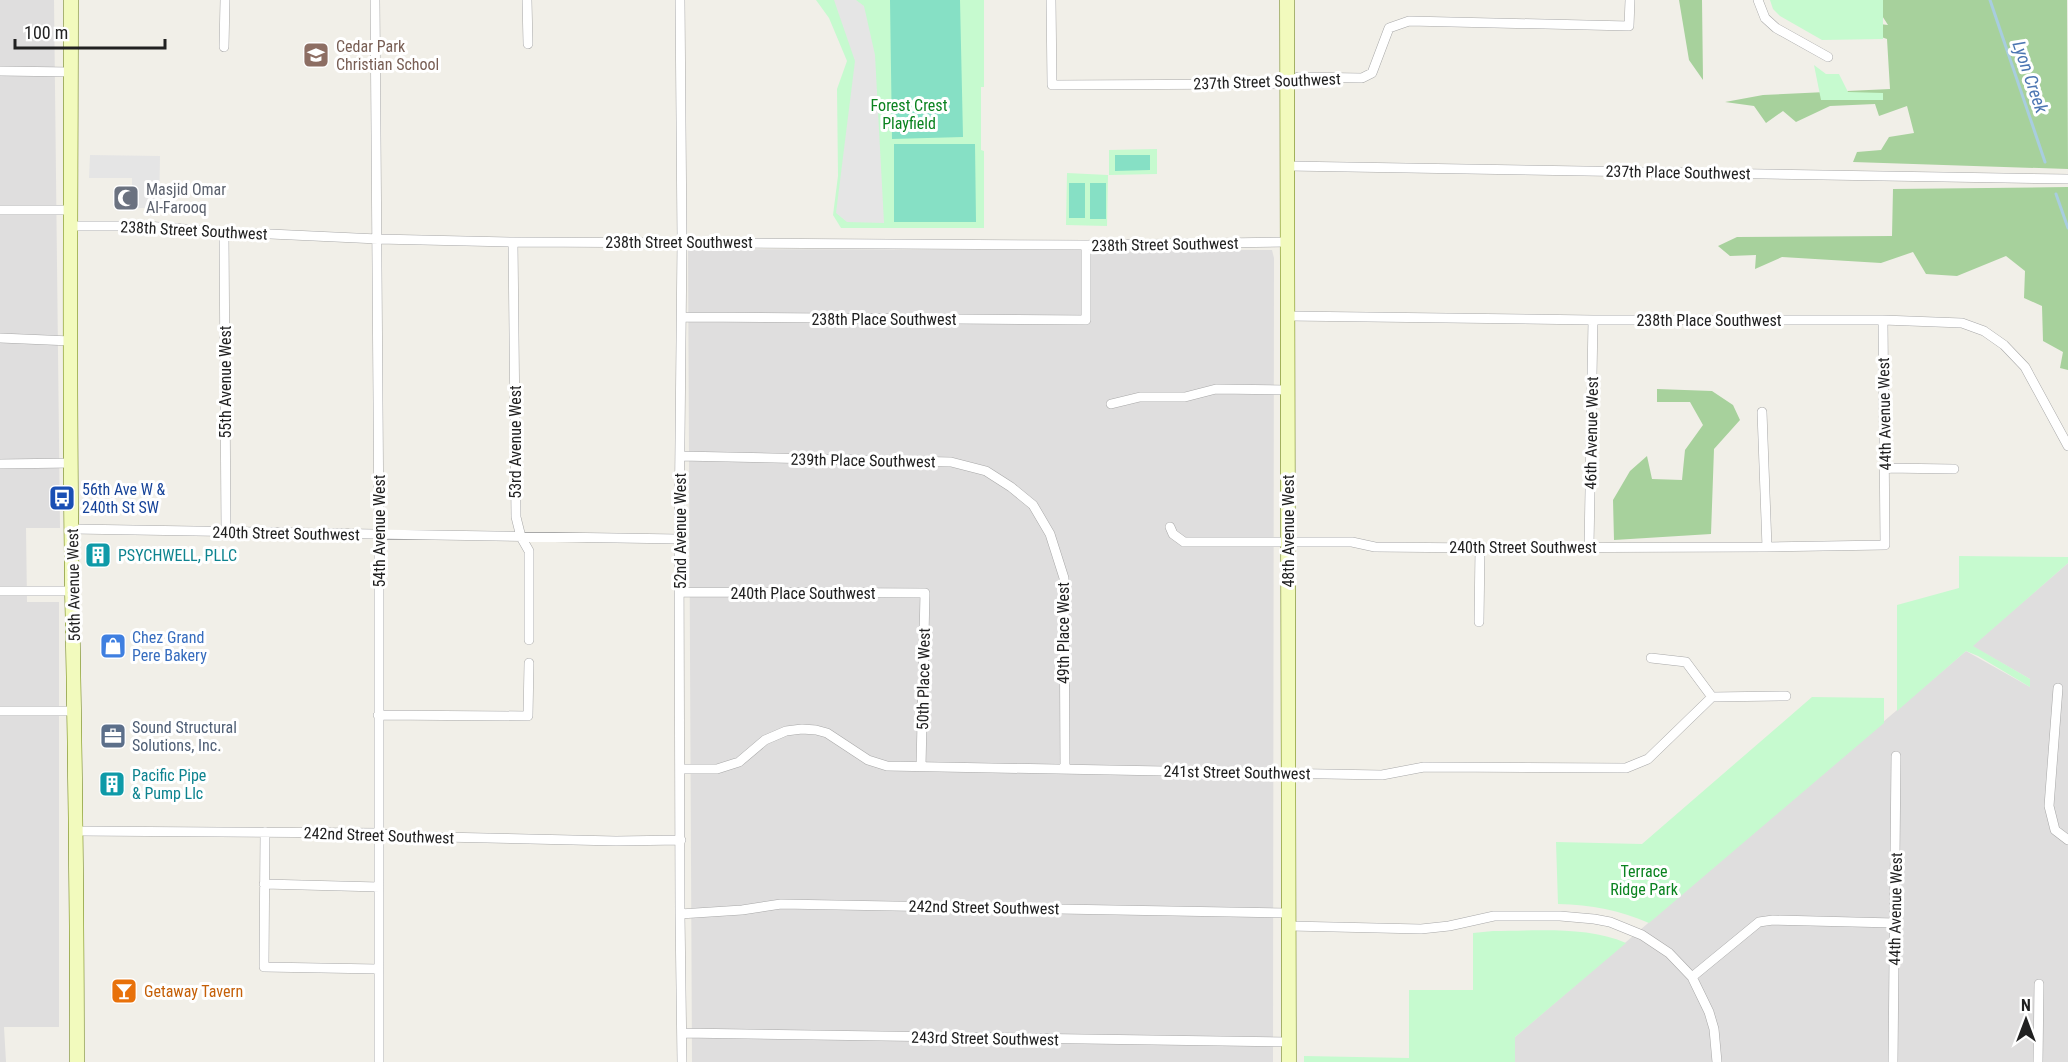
<svg xmlns="http://www.w3.org/2000/svg" width="2068" height="1062" viewBox="0 0 2068 1062" font-family="'Roboto Condensed',sans-serif">
<style>
.residential{fill:#dfdede}
.forest{fill:#a7d19c}
.park{fill:#c6facf}
.pitch{fill:#86e0c5}
.parking{fill:#e5e5e5}
.lines{fill:none;stroke-linecap:round;stroke-linejoin:round}
.stream{stroke:#a8cddf;stroke-width:3}
.street-casing{stroke:#a8a8a8;stroke-width:10}
.secondary-casing{stroke:#647b04;stroke-width:15}
.street{stroke:#fff;stroke-width:9}
.secondary{stroke:#f2fabd;stroke-width:14}
.labels{text-anchor:middle;stroke-width:6;stroke-linejoin:round;paint-order:stroke}
.education-label{font-size:16px;fill:#785e54;stroke:#fff;text-anchor:start}
.street-label{font-size:16px;fill:#212121;stroke:#fff}
.park-label{font-size:16px;fill:#0b8320;stroke:#fff}
.worship-label{font-size:16px;fill:#5b616d;stroke:#fff;text-anchor:start}
.transit-label{font-size:16px;fill:#164399;stroke:#fff;text-anchor:start}
.culture-label{font-size:16px;fill:#0d838f;stroke:#fff;text-anchor:start}
.shop-label{font-size:16px;fill:#366cbe;stroke:#fff;text-anchor:start}
.service-label{font-size:16px;fill:#4e5e75;stroke:#fff;text-anchor:start}
.food-label{font-size:16px;fill:#c56008;stroke:#fff;text-anchor:start}
.water-label{font-size:18px;font-style:italic;fill:#4c76b2;stroke:#fff}
</style>
<rect width="100%" height="100%" fill="#f1efe8"/>
<path class="residential" d="M0,0H54L60,528H26L27,602H59V1027H4L6,1062H0Z
M688,249L1272,250L1274,258L1273,1062H692Z
M2068,563V1062H1515V1037L1966,651L2030,687V679L1972,646Z"/>
<path class="forest" d="M1679,0H1702L1703,80L1689,60Z
M1872,0H2067L2068,169L1853,162L1857,152L1881,150L1889,137L1914,133L1907,106L1879,116L1875,104L1830,106L1796,122L1783,111L1766,123L1754,106L1725,102L1763,95L1890,89L1887,39L1870,33L1863,22L1888,25Z
M2068,187V370L2060,368L2063,352L2043,341L2042,306L2024,298L2025,271L2006,256L1957,276L1926,274L1913,252L1881,263L1782,257L1755,269L1756,255L1730,256L1718,246L1737,237L1892,236L1893,189Z
M1657,389L1712,391L1733,405L1740,420L1714,449L1711,534L1614,540L1613,500L1630,471L1647,456L1652,479L1682,480L1685,450L1703,425L1690,402H1657Z"/>
<path class="park" d="M816,0H984V87H981V150L984,151V228H841L833,215L838,176L837,89L847,61L829,18Z
M1770,0H1883V39L1822,40L1780,16L1773,9Z
M1814,65L1826,74H1839L1848,92L1883,93V100H1821Z
M1157,149V174L1109,175V150Z
M1067,173L1108,175L1107,226L1066,225Z
M1959,556L2068,557V563L1973,646L2030,679V687L1978,656L1966,651L1897,711V605L1959,588Z
M1812,697L1884,698V723L1649,923C1619,910 1592,905 1558,904L1556,842L1642,844Z
M1493,931C1536,931 1587,926 1626,943L1515,1037V1062H1304V1056L1409,1058V990H1473V933Z"/>
<path class="pitch" d="M890,0H960L963,137L892,139Z
M894,144H975L976,222H894Z
M1115,155H1150V170L1115,171Z
M1069,183H1085V218H1069Z
M1090,183H1106V219H1090Z"/>
<path class="parking" d="M834,0H856L864,6L875,55L884,223L847,222L836,213L855,61Z
M90,155L160,156L159,208H132V178H89Z"/>
<g class="lines">
<path class="stream" d="M1990,0L2045,162
M2056,194L2068,228"/>
<defs>
<path id="street" d="M375,0L379,535V1062
M527,0L528,44
M680,0L682,242L679,539L680,914L682,1062
M1051,0L1052,85L1287,84L1298,77L1362,78L1372,73L1389,28L1409,21L1629,26L1630,0
M1758,0L1765,18L1776,28L1828,57
M224,47L225,0
M0,71L71,72
M1288,166L2068,179
M0,210H72
M72,226H146L224,232L378,239L513,242L1086,245L1288,242
M224,232L226,532
M513,242L516,517L521,537L529,551V640
M1288,316L1593,320H1883L1962,323L1984,331L2004,345L2025,367L2068,446
M682,317L1086,320V245
M0,338L71,341
M1111,404L1140,397H1185L1216,389L1288,390
M1762,412L1767,547
M680,456L951,462L986,471L1011,487L1033,505L1050,534L1064,578L1065,768
M0,464L72,463
M1885,468L1954,469
M1170,527L1173,534L1184,542H1352L1375,547L1480,548L1767,547L1885,545L1883,320
M73,529L679,539
M1589,547L1593,320
M0,591H72
M680,592L925,593L921,766
M1479,622L1480,548
M1651,658L1686,662L1712,697
M2058,688L2049,806L2055,830L2068,840
M0,711H76
M378,715L528,716L529,663
M680,769H717L739,762L765,740L786,731L802,729L816,730L827,733L868,760L887,766L1382,775L1424,767L1626,768L1648,759L1712,697L1786,696
M76,831L379,833L395,836L616,841L681,840
M265,832L264,967L378,969
M264,884L379,887
M680,914L742,910L781,904L1289,913
M1290,926L1421,929L1449,926L1494,916H1560L1594,919L1610,922L1642,935L1669,953L1692,977L1709,1012L1714,1029L1717,1062
M1692,977L1759,922L1773,920L1894,923
M682,1033L1289,1042
M1893,1062L1896,756
M2038,1062L2039,984"/>
<path id="secondary" d="M71,0C71,197 69,395 72,592C75,749 77,905 77,1062
M1287,0L1289,1062"/>
</defs>
<use href="#street" class="street-casing"/>
<use href="#secondary" class="secondary-casing"/>
<use href="#street" class="street"/>
<use href="#secondary" class="secondary"/>
</g>
<defs>
<symbol id="school-square" viewBox="-11 -11 22 22"><rect x="-9" y="-9" width="18" height="18" rx="4" fill="#8d6e63" stroke="#fff"/><path d="M0-5L7-2L0 1L-7-2ZM-4 1L0 2.5L4 1V4Q0 6-4 4Z" fill="#fff"/></symbol>
<symbol id="mosque-square" viewBox="-11 -11 22 22"><rect x="-9" y="-9" width="18" height="18" rx="4" fill="#6b7280" stroke="#fff"/><path d="M3.5-4.9A6 6 0 1 0 3.5 4.9A5 5 0 1 1 3.5-4.9Z" fill="#fff"/></symbol>
<symbol id="bus-square" viewBox="-11 -11 22 22"><rect x="-9" y="-9" width="18" height="18" rx="4" fill="#1a4fb4" stroke="#fff"/><path d="M-5-6H5V4H4V6H2V4H-2V6H-4V4H-5ZM-3.5-4V0h7V-4ZM-3.5 1.2v1.5H-2V1.2ZM2 1.2v1.5H3.5V1.2Z" fill="#fff"/></symbol>
<symbol id="building-square" viewBox="-11 -11 22 22"><rect x="-9" y="-9" width="18" height="18" rx="4" fill="#0f9aa8" stroke="#fff"/><path d="M-4-6H4V6H1V3H-1V6H-4ZM-2.5-4.3h1.7v1.8h-1.7ZM.8-4.3h1.7v1.8H.8ZM-2.5-1h1.7V.8h-1.7ZM.8-1h1.7V.8H.8Z" fill="#fff"/></symbol>
<symbol id="shop-square" viewBox="-11 -11 22 22"><rect x="-9" y="-9" width="18" height="18" rx="4" fill="#3f7fe0" stroke="#fff"/><path d="M-5-2.5h2.3a2.7 3.5 0 0 1 5.4 0H5L5.5 6h-11ZM-1.5-2.5h3a1.5 2.3 0 0 0-3 0Z" fill="#fff"/></symbol>
<symbol id="office-square" viewBox="-11 -11 22 22"><rect x="-9" y="-9" width="18" height="18" rx="4" fill="#5c6f8a" stroke="#fff"/><path d="M-6-3h4V-5.5h4V-3h4V5H-6ZM-1-4.5V-3h2v-1.5ZM-6 0V1H6V0Z" fill="#fff"/></symbol>
<symbol id="bar-square" viewBox="-11 -11 22 22"><rect x="-9" y="-9" width="18" height="18" rx="4" fill="#e8710a" stroke="#fff"/><path d="M-6-5H6L.8 .8V4.5H3.5V6h-7V4.5H-.8V.8Z" fill="#fff"/></symbol>
</defs>
<g fill-rule="evenodd">
<use href="#school-square" x="301" y="40" width="30" height="30"/>
<use href="#mosque-square" x="111" y="183" width="30" height="30"/>
<use href="#bus-square" x="47" y="483" width="30" height="30"/>
<use href="#building-square" x="83" y="540" width="30" height="30"/>
<use href="#shop-square" x="98" y="631" width="30" height="30"/>
<use href="#office-square" x="98" y="721" width="30" height="30"/>
<use href="#building-square" x="97" y="769" width="30" height="30"/>
<use href="#bar-square" x="109" y="976" width="30" height="30"/>
</g>
<g class="labels">
<g class="education-label">
<text x="336" y="52">Cedar Park<tspan x="336" dy="18">Christian School</tspan></text>
</g>
<g class="street-label">
<text transform="translate(1267 81) rotate(-2)" y="6">237th Street Southwest</text>
<text transform="translate(1678 172) rotate(1)" y="6">237th Place Southwest</text>
<text transform="translate(194 230) rotate(3)" y="6">238th Street Southwest</text>
<text x="679" y="248">238th Street Southwest</text>
<text transform="translate(1165 244) rotate(-1)" y="6">238th Street Southwest</text>
<text x="884" y="325">238th Place Southwest</text>
<text x="1709" y="326">238th Place Southwest</text>
<text transform="translate(225 382) rotate(-90)" y="6">55th Avenue West</text>
<text transform="translate(1884 414) rotate(-91)" y="6">44th Avenue West</text>
<text transform="translate(1591 433) rotate(-89)" y="6">46th Avenue West</text>
<text transform="translate(515 442) rotate(-90)" y="6">53rd Avenue West</text>
<text transform="translate(863 460) rotate(1)" y="6">239th Place Southwest</text>
<text transform="translate(379 531) rotate(-90)" y="6">54th Avenue West</text>
<text transform="translate(680 531) rotate(-90)" y="6">52nd Avenue West</text>
<text transform="translate(1288 531) rotate(-90)" y="6">48th Avenue West</text>
<text transform="translate(286 533) rotate(1)" y="6">240th Street Southwest</text>
<text x="1523" y="553">240th Street Southwest</text>
<text transform="translate(73 585) rotate(-91)" y="6">56th Avenue West</text>
<text x="803" y="599">240th Place Southwest</text>
<text transform="translate(1063 633) rotate(-90)" y="6">49th Place West</text>
<text transform="translate(923 679) rotate(-89)" y="6">50th Place West</text>
<text transform="translate(1237 772) rotate(1)" y="6">241st Street Southwest</text>
<text transform="translate(379 835) rotate(2)" y="6">242nd Street Southwest</text>
<text transform="translate(984 907) rotate(1)" y="6">242nd Street Southwest</text>
<text transform="translate(1895 909) rotate(-89)" y="6">44th Avenue West</text>
<text transform="translate(985 1038) rotate(1)" y="6">243rd Street Southwest</text>
</g>
<g class="park-label">
<text x="909" y="111">Forest Crest<tspan x="909" dy="18">Playfield</tspan></text>
<text x="1644" y="877">Terrace<tspan x="1644" dy="18">Ridge Park</tspan></text>
</g>
<g class="worship-label">
<text x="146" y="195">Masjid Omar<tspan x="146" dy="18">Al-Farooq</tspan></text>
</g>
<g class="transit-label">
<text x="82" y="495">56th Ave W &amp;<tspan x="82" dy="18">240th St SW</tspan></text>
</g>
<g class="culture-label">
<text x="118" y="561">PSYCHWELL, PLLC</text>
<text x="132" y="781">Pacific Pipe<tspan x="132" dy="18">&amp; Pump Llc</tspan></text>
</g>
<g class="shop-label">
<text x="132" y="643">Chez Grand<tspan x="132" dy="18">Pere Bakery</tspan></text>
</g>
<g class="service-label">
<text x="132" y="733">Sound Structural<tspan x="132" dy="18">Solutions, Inc.</tspan></text>
</g>
<g class="food-label">
<text x="144" y="997">Getaway Tavern</text>
</g>
<g class="water-label">
<text transform="translate(2030 77) rotate(71)" y="6">Lyon Creek</text>
</g>
</g>
<g transform="translate(2026 1020)" stroke="#ffffff" stroke-width="4.5" paint-order="stroke">
<path d="M0-4.5L10 22L0 15L-10 22Z" fill="#212121"/>
<text y="-9" font-size="16" font-weight="bold" text-anchor="middle" fill="#212121">N</text>
</g>
<path d="M15 39v9h150v-9" fill="none" stroke="#212121" stroke-width="3"/>
<text x="24" y="39" font-size="18" fill="#212121" stroke="#ffffff" stroke-width="4.5" paint-order="stroke">100 m</text>
</svg>
